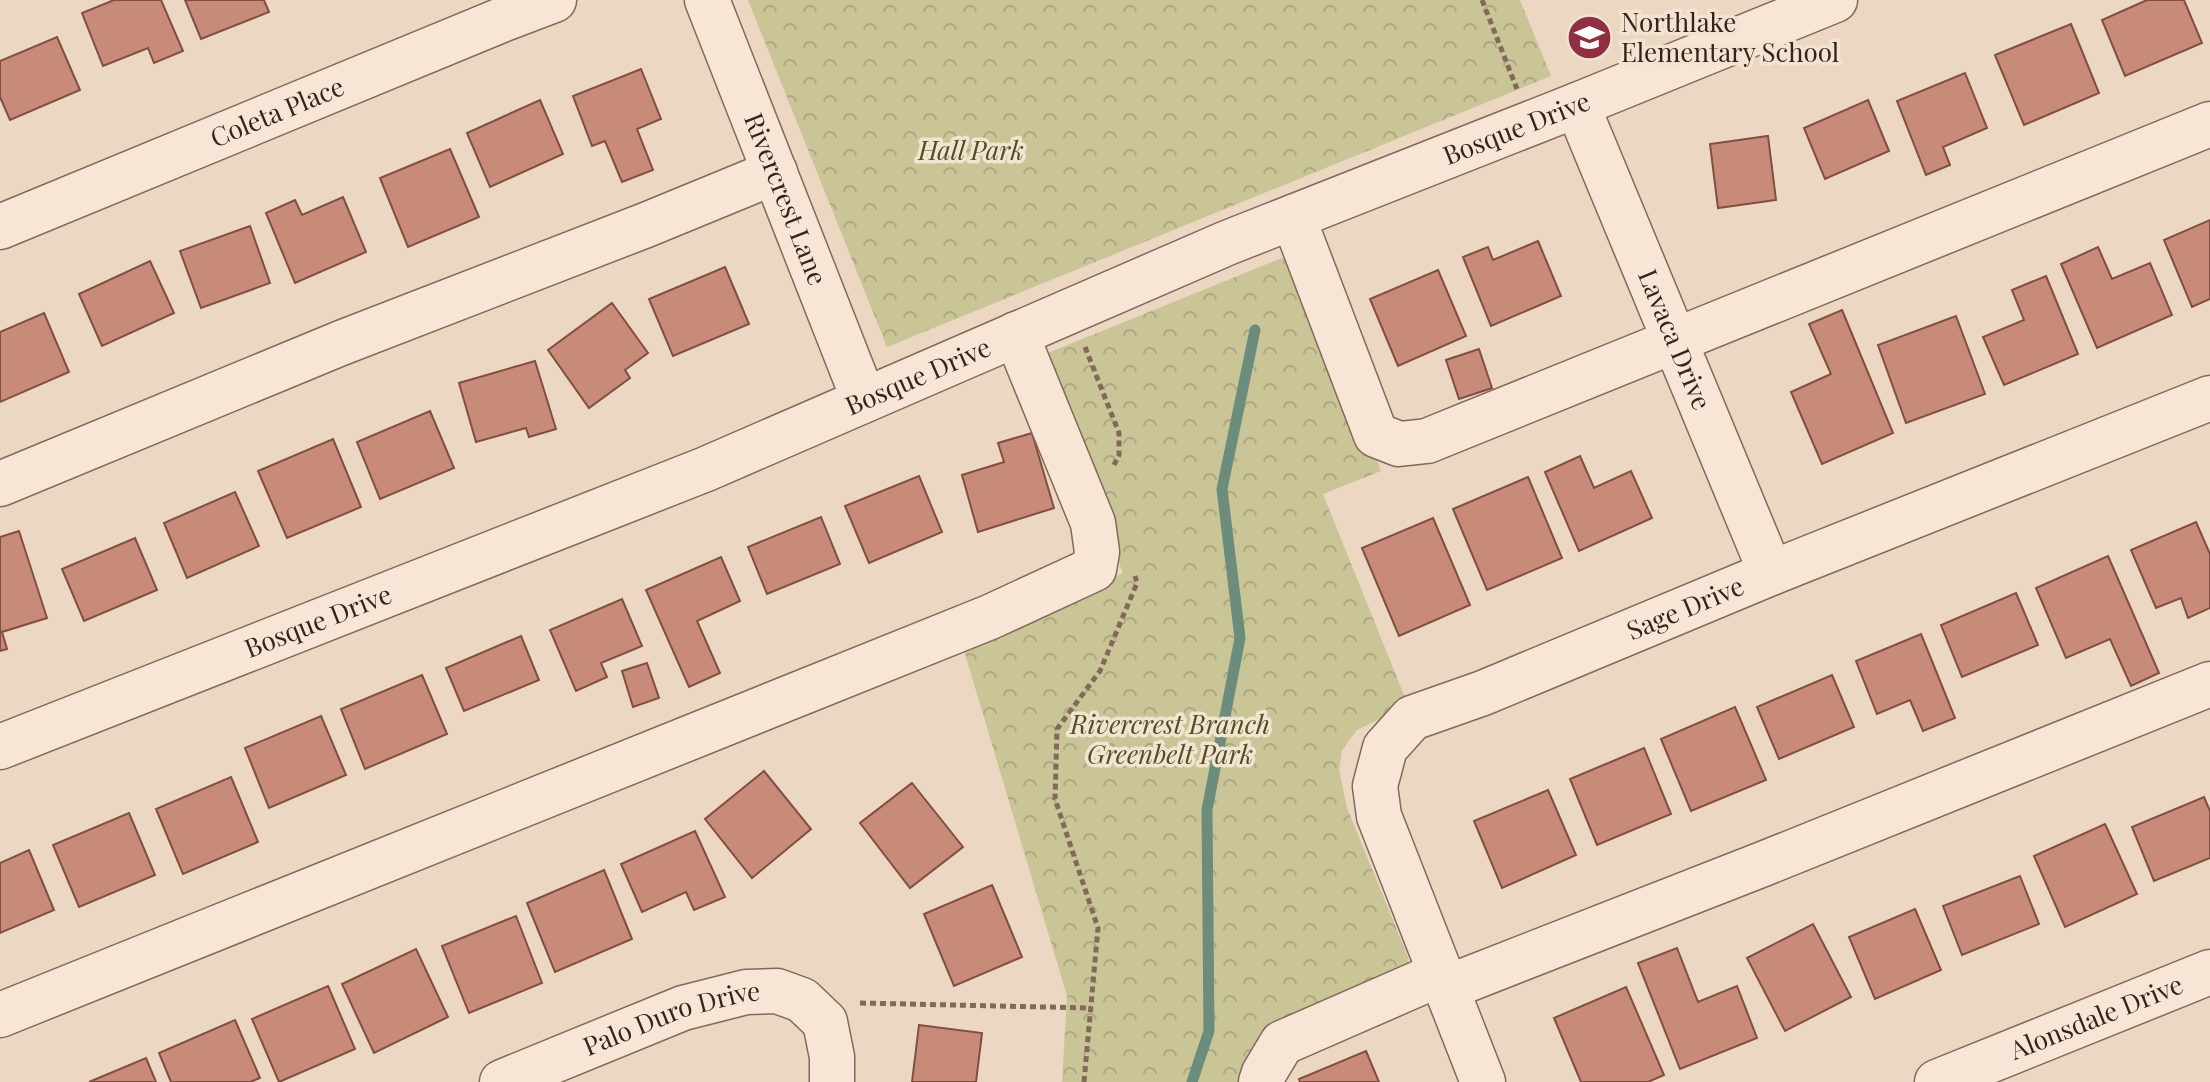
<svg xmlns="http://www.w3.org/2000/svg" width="2210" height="1082" viewBox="0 0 2210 1082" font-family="'Playfair Display',serif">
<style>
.park{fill:url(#park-crowns)}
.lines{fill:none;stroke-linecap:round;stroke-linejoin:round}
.stream{stroke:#6c8c7d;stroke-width:11}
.building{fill:#c88b7a;stroke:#824e42;stroke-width:2}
.minor-casing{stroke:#84685a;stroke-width:47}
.path{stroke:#84685a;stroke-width:5;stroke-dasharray:6 4;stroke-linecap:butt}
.minor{stroke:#f7e6d5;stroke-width:44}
.labels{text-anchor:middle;stroke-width:7;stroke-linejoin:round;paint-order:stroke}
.poi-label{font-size:26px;fill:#35241e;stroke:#f3e3d1;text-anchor:start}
.street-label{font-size:26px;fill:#35241e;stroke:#f3e3d1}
.park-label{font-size:26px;font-style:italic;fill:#4e5025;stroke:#f3e3d1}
</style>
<defs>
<pattern id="park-crowns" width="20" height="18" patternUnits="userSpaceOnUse" patternTransform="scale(2)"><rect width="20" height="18" fill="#c9c597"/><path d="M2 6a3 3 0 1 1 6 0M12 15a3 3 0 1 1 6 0" fill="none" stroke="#ada982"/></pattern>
</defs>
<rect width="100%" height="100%" fill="#ebd7c2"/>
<path class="park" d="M748,0H1520L1551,76L887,347Z
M1282,258L1289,259L1312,294L1381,471L1323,494L1408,705L1357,730L1342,750L1339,770L1347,808L1408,957L1409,968L1241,1077L1240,1082H1062L1067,996L962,644L1123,573L1038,357Z"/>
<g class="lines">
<path class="stream" d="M1192,1082L1209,1031L1207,810L1240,638L1222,489L1255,330"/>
</g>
<path class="building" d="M114,0H161L183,51L154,63L148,48L103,66L82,13Z
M185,0H264L269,12L201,39Z
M2147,0H2184L2202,43L2125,76L2102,20Z
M2071,24L2099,93L2024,125L1995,55Z
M57,37L80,90L10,120L0,97V61Z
M641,69L661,119L637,129L653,170L622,182L605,141L592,146L573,96Z
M1965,73L1987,128L1943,147L1950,165L1926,175L1897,101Z
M540,100L563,154L490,187L467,133Z
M1868,100L1889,151L1825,179L1804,128Z
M1768,136L1776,200L1718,208L1710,144Z
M450,149L479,217L408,247L380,178Z
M343,197L366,252L295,283L266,213L295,200L302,215Z
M2210,220V299L2192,307L2164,240Z
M250,226L270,283L201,308L180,251Z
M1538,241L1561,296L1491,326L1463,257L1488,247L1493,260Z
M2098,247L2112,279L2150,263L2172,315L2097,348L2061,264Z
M150,261L174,313L102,346L79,294Z
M725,267L749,324L673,356L649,299Z
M1438,270L1466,336L1398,366L1370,299Z
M2046,276L2078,354L2004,385L1983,337L2024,320L2012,290Z
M612,303L648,353L625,370L630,378L589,408L548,350Z
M1842,310L1893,433L1822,464L1791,392L1831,374L1809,324Z
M44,313L69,372L0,402V332Z
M1956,316L1985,394L1906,423L1878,345Z
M1479,349L1492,388L1459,399L1446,360Z
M535,361L556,429L529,437L526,428L476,442L459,383Z
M430,411L454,468L380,499L357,442Z
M1032,433L1054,508L978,532L962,475L1004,462L998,443Z
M333,439L361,507L287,538L258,471Z
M1580,456L1594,488L1631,471L1652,518L1579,551L1545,472Z
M919,476L942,532L869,563L845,506Z
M1528,477L1562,558L1487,590L1453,509Z
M235,492L259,546L187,578L164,523Z
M821,517L840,564L767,594L748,547Z
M1433,518L1470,605L1399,636L1362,548Z
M2196,522L2210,554V608L2188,618L2181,598L2156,608L2131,550Z
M19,531L47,618L2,632L7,649L0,651V537Z
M135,538L157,590L84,621L62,569Z
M2108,556L2159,673L2131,686L2110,639L2066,658L2036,588Z
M721,557L740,601L697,621L720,673L689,687L646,590Z
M2016,593L2038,645L1962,677L1941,625Z
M622,599L642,646L601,663L607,677L576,691L550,630Z
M1921,634L1955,718L1923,731L1910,700L1877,714L1856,661Z
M521,636L539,680L464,711L446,668Z
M647,663L659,698L633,707L622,671Z
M422,675L447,734L365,769L341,709Z
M1832,675L1854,727L1779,759L1757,707Z
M1735,707L1766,780L1691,811L1661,739Z
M321,716L346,775L269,808L245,748Z
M1644,748L1671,814L1597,845L1570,779Z
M764,771L811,829L752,878L705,819Z
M231,777L258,842L183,874L156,809Z
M912,783L963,847L910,888L860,823Z
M1548,790L1576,855L1502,888L1474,821Z
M2204,797L2210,811V858L2154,881L2132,827Z
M129,813L155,875L79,907L53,845Z
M2105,824L2137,894L2065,927L2034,856Z
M695,831L725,897L694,910L686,892L642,912L621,864Z
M29,850L54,910L0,933V863Z
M604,870L632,939L555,972L527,903Z
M2020,876L2039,924L1962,955L1943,906Z
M992,885L1022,957L954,986L924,914Z
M1915,909L1941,970L1875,999L1849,937Z
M516,916L542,983L469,1013L442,946Z
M1813,924L1851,997L1785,1031L1747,958Z
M1677,948L1698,1002L1737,986L1757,1038L1680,1069L1638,963Z
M416,949L448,1017L374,1053L342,984Z
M328,986L355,1049L279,1082L252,1019Z
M1626,987L1664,1075L1648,1082H1581L1554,1018Z
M235,1020L260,1078L250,1082H171L159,1053Z
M919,1025L982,1033L976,1082H912Z
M1366,1051L1379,1082H1300L1299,1079Z
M146,1058L156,1082H89Z"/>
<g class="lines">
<defs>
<g id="minor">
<path id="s1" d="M707,0L864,400"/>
<path id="s2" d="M1577,105L1771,573"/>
<path d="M1293,217L1376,435L1399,444L1427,441L2210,124"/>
<path id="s3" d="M0,227L504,19L554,0"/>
<path d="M0,484L341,343L646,225L775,172"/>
<path id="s4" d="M0,747L706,469L1227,243L1577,105L1835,0"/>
<path d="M1446,988L1763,864L2210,684"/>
<path d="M0,1015L990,617L1094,569L1097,552L1093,523L1016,334"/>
<path id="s5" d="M502,1082L683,1008L746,992L777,991L802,1000L825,1022L832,1057V1082"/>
<path d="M1261,1082L1264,1073L1282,1043L1440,974"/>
<path id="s6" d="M1483,1082L1379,816L1375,786L1385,748L1412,718L1483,693L1771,573L2210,398"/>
<path id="s7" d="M1937,1082L2210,972"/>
</g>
</defs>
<use href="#minor" class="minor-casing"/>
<path class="path" d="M1482,0L1517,89
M1085,347L1119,433V455L1114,465
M860,1003L1091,1008
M1084,1082L1098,928L1055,799L1057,729L1100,671L1137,583L1135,576"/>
<use href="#minor" class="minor"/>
</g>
<defs>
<symbol id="school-disc" viewBox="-11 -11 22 22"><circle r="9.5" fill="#902e42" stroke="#f3e3d1"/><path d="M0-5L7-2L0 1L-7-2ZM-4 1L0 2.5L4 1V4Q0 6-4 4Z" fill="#fff"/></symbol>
</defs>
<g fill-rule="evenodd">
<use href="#school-disc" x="1564" y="12" width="51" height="51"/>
</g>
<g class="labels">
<g class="poi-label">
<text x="1621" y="32">Northlake<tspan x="1621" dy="30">Elementary School</tspan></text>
</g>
<g class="street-label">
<text dy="9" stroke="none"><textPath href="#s3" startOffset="300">Coleta Place</textPath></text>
<text dy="9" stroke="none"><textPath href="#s4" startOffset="1638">Bosque Drive</textPath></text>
<text dy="9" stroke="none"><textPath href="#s1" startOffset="214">Rivercrest Lane</textPath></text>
<text dy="9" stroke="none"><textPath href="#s2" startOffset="254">Lavaca Drive</textPath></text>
<text dy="9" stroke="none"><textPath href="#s4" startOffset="990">Bosque Drive</textPath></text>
<text dy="9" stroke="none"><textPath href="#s6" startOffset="690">Sage Drive</textPath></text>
<text dy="9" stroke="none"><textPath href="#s4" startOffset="342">Bosque Drive</textPath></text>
<text dy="9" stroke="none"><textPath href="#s7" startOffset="172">Alonsdale Drive</textPath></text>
<text dy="9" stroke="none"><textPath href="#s5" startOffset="182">Palo Duro Drive</textPath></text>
</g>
<g class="park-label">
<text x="971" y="160">Hall Park</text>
<text x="1170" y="734">Rivercrest Branch<tspan x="1170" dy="30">Greenbelt Park</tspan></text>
</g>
</g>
</svg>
